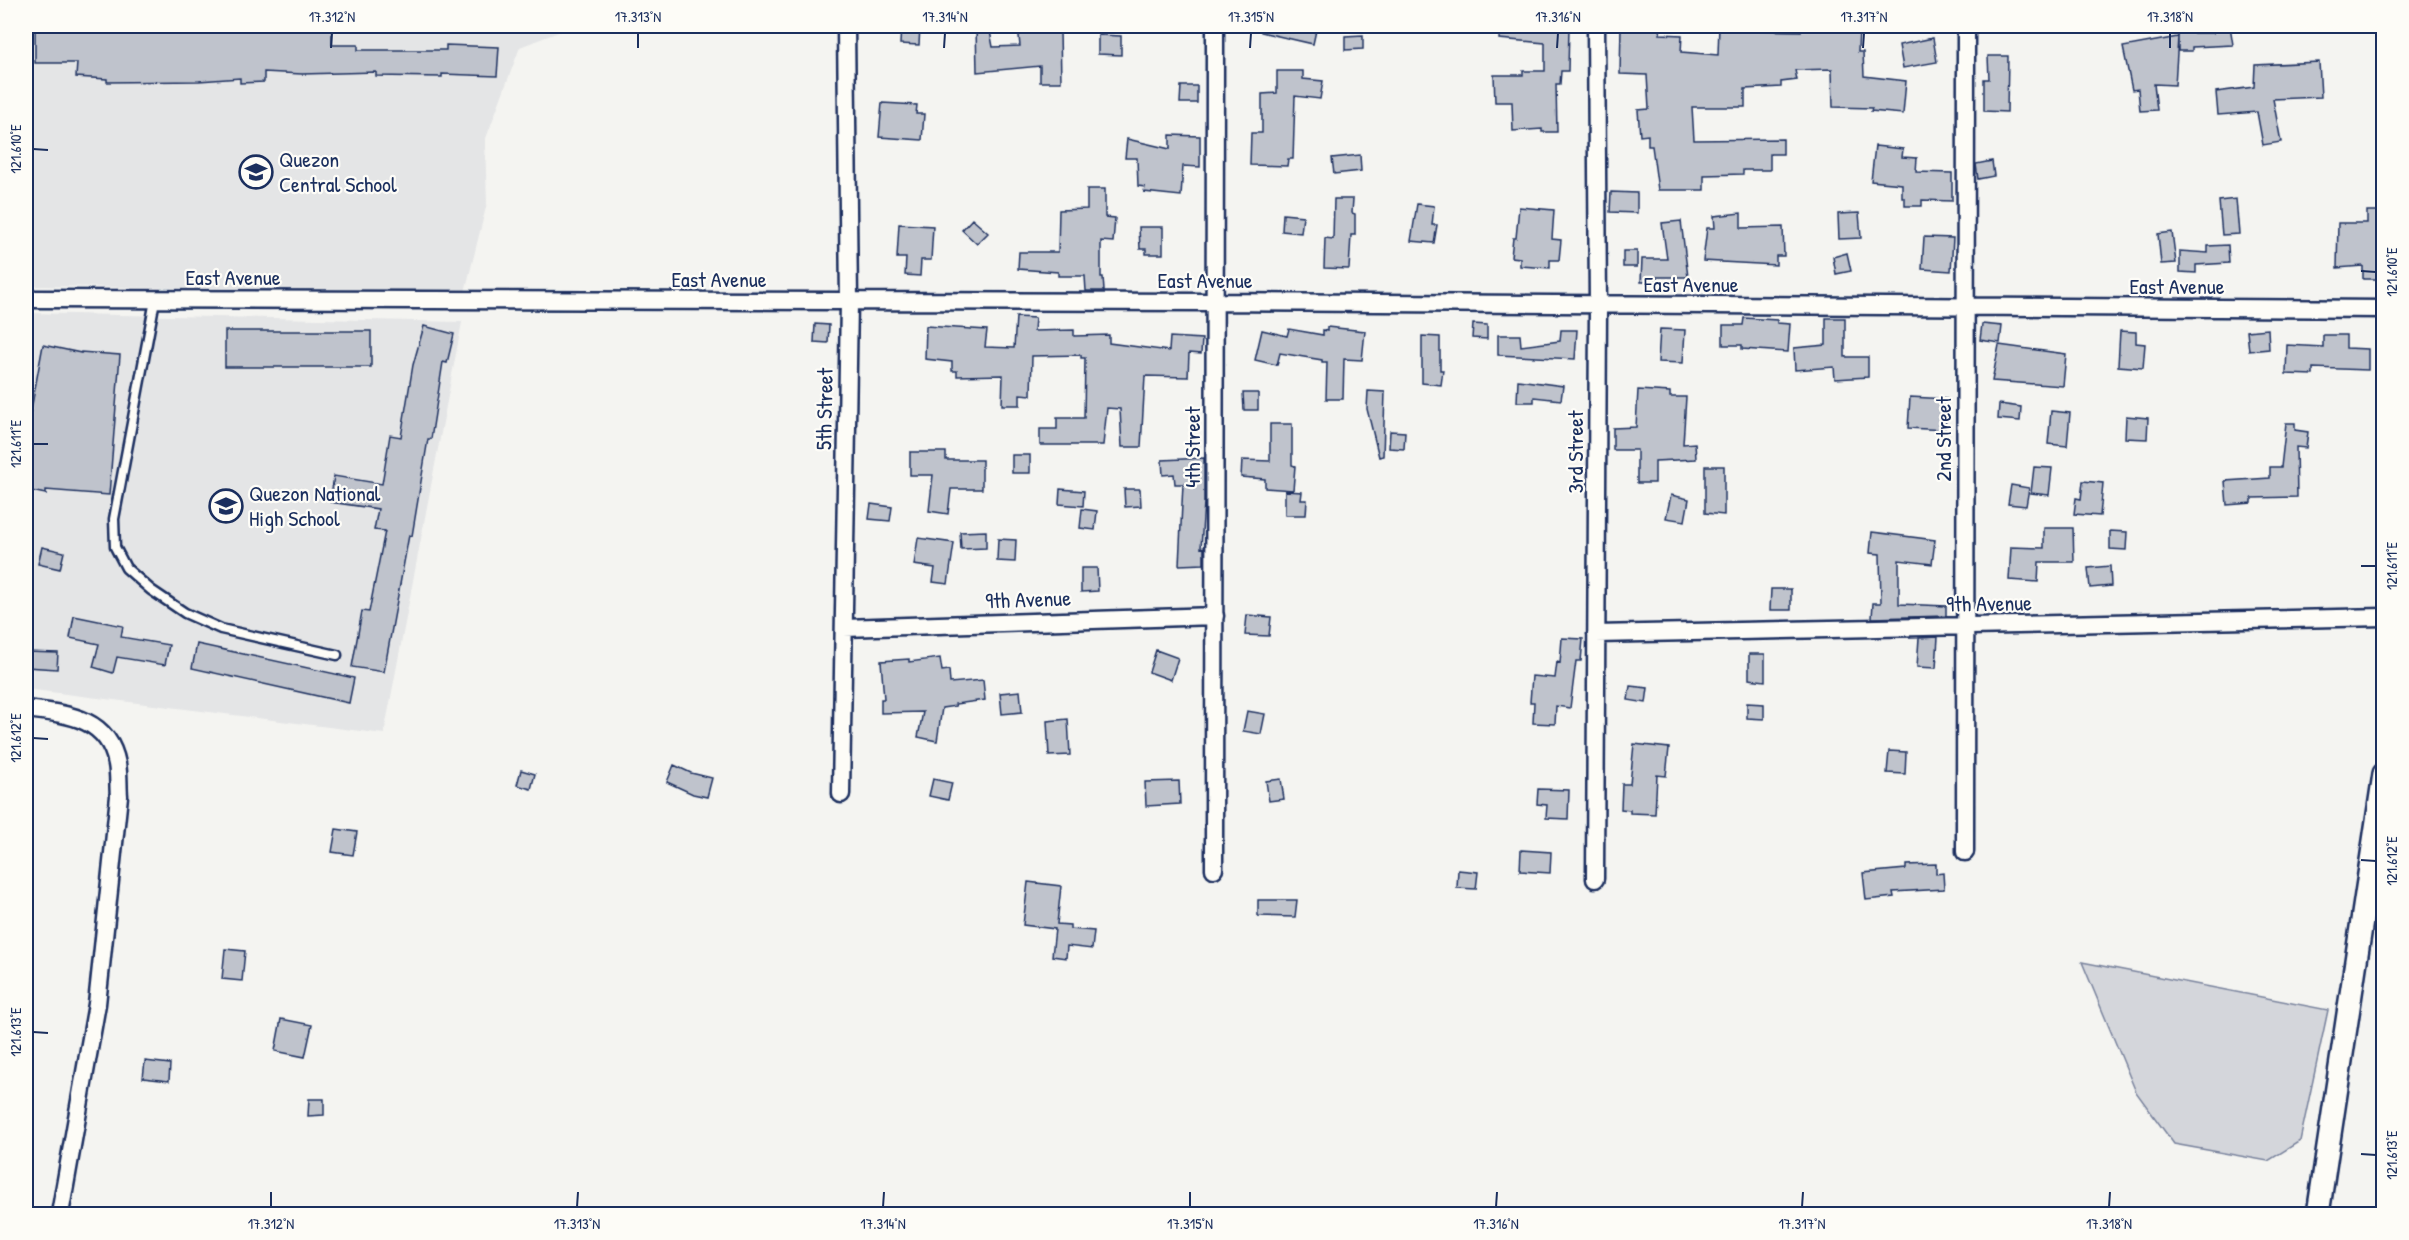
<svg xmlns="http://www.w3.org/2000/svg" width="2409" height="1240" viewBox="0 0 2409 1240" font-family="'Patrick Hand',sans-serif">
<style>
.built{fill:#e4e5e6}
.green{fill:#d4d6db;stroke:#78829c;stroke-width:1.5}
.building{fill:#bfc3cc;stroke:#1b2f5e;stroke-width:1.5}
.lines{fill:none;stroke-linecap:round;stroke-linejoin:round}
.service-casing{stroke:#1b2f5e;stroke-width:13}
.minor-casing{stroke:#1b2f5e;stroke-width:21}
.tertiary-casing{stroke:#1b2f5e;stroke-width:26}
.service{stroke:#fdfcf7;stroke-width:8}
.minor{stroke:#fdfcf7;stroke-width:16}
.tertiary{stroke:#fdfcf7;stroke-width:21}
.ticks{fill:none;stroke:#1b2f5e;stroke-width:2}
.labels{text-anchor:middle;stroke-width:4.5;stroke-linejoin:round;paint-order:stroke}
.poi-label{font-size:22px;fill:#1b2f5e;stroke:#fdfcf7;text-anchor:start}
.street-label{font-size:22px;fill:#1b2f5e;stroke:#fdfcf7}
.neatline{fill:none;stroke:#1b2f5e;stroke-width:2}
.ticks-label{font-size:15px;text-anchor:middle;fill:#1b2f5e}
</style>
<rect width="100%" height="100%" fill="#f4f4f1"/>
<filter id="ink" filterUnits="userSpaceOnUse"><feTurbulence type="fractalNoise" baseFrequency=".0167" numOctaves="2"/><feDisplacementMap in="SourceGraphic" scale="12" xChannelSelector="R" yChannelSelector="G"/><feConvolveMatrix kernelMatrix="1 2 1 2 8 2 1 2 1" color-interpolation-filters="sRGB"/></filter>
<g filter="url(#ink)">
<path class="built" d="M26,26H574L520,47L485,141L487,203L465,292L26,286Z
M26,313L462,322L384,734L26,689Z"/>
<path class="green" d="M2082,962L2328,1010L2300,1141L2268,1161L2174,1144L2136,1092Z"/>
<path class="building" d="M35,26H332V45H358V50H446V45L499,47L497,76L442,74V77L376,76V72L302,74L264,72V82L240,83V78L199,81L107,82V79L76,77L77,63H35Z
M901,26H920L919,45L900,44Z
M976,26H989L993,47L1020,46L1018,26H1036L1037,31H1060L1061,82H1040V66L977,72Z
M1261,26H1317L1313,44L1261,32Z
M1500,26H1569L1568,71H1561L1560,84H1556L1557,132H1542V129L1513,131L1512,102H1495L1494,75H1523V71H1545V43L1499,39Z
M1621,26H1661L1660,34L1682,35L1681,52L1718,55L1719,26H1743V30L1801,31L1800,26H1817V30L1859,28L1858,52H1863L1864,76L1906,81L1903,114L1871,111L1872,108L1833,107L1832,69L1795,70L1797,80L1781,82V87L1745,89V107H1692L1694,140L1783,139V154H1770V170H1743V174L1704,175V190H1658L1652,146H1648V135L1640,136L1638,110L1649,109L1647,75L1620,74Z
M2212,26H2230L2233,45L2192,47V51H2178V33H2213Z
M1098,35L1121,36V55L1098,54Z
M1363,35V49L1345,50V36Z
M2178,37L2175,85L2154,84L2157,110L2140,111L2138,89L2132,90L2123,47Z
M1933,38L1937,62L1903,68L1899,45Z
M1988,56H2008L2007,112L1984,111V79H1989Z
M2319,62L2321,97L2273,99L2281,142L2263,145L2257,112L2218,115L2216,92L2254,87L2255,65Z
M1277,71H1303V79L1323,81L1320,99L1295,96L1293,159H1288L1287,166L1250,165L1251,133H1262V94L1277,93Z
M1181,86H1197V103H1180Z
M882,103L917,105L916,114H924L922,140L879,137Z
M1170,135L1200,136V167L1183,166L1181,196L1144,192L1145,187L1138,186L1137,158H1125L1127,139L1170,149Z
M1875,146L1903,149L1902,157L1917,158L1916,172L1952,173V201L1922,200V206H1905V198H1902V184L1871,181Z
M1360,155L1361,171L1334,174L1332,158Z
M1992,161L1994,176L1978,179L1976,164Z
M1087,189H1105V217L1115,218L1113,242L1101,241V277H1103L1104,291H1086L1085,276H1058V272L1018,269L1019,252H1058L1059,210L1087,209Z
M1611,192L1637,193V213L1610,212Z
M1334,199H1353L1352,213L1355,214V235H1351L1349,269L1324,268L1325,238L1333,239Z
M2236,199L2239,234L2222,235L2219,201Z
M1417,204L1434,206L1432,225H1437L1434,243L1411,241Z
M1519,207L1554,210L1552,239L1561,240L1559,260H1550V268L1520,266V258L1511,257L1513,238H1516Z
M2367,211H2384V279H2363V266L2337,268L2338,223H2367Z
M1741,213V228L1783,227L1784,256H1776V265L1703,261L1707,228H1715L1714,216Z
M1859,213L1861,238L1839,239L1838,214Z
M1283,214L1303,216L1301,233L1282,231Z
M972,219L988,233L977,244L962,230Z
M1681,221L1688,277H1656L1655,282H1641L1642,259H1667L1662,223Z
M899,224L933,226L931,260H921L920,276L905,275L906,258H897Z
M1139,227H1163V254H1146V249H1140Z
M2172,232L2176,263L2161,264L2158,234Z
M1924,237L1953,238L1951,271L1922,269Z
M2228,245L2229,263L2196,265V273L2180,272V251L2208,253V246Z
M1623,251H1637V267H1623Z
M1847,253L1851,271L1836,274L1833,257Z
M1016,317L1035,318L1034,331L1074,330V336L1109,335V343L1169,351L1170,337L1202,339L1201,354L1189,353L1188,377L1145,376L1141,447H1122L1120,409L1107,408L1103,445H1040V429H1057V418H1084L1085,358H1081V355L1032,356L1031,395L1020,394V405H1002L1003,375L957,376V371H952V362L925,359L926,326L987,330L985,347L1014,348Z
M1744,318L1777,320V323L1790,324L1788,352L1742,349V345H1723V325H1743Z
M1826,318H1845V357H1868V377L1835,379L1834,367L1795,370L1794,348L1826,345Z
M815,324L829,325L828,343L814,342Z
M1473,324L1487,325V339L1472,338Z
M1982,324L2002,326L2000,343L1980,340Z
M424,326L454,334L447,363L443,362L431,439H428L412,536L409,535L384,672L352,667L362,611L369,612L385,531L374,530L378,509L330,502L334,476L382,484L390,435L401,437L413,365Z
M1327,327L1365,331L1362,360L1344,359L1343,399H1326L1327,362H1322V360L1280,353L1277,365L1255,360L1262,330L1287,336L1289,329L1323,335V330L1327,331Z
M1660,329L1685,330L1683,363L1658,362Z
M2268,329L2269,349L2249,351L2247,331Z
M1561,330H1577L1575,359L1498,355V335H1520L1521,346L1560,341Z
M225,331H371V367H225Z
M2120,331L2136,332V343L2145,344L2143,368L2118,366Z
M2323,335H2346V348L2368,349V370L2313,368V375L2286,374L2287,345L2323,347Z
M1422,336L1440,337V370H1443L1441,385L1422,383Z
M43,345L81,353V352L120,355L109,495L46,490V494L26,490V437Z
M1999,345L2066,354L2063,386L1992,381Z
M1518,380L1563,386L1561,400L1534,397V402H1517Z
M1638,390L1670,392V397H1686L1683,444L1695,443L1696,459L1655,461V483H1637V450H1613V428L1636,427Z
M1368,391L1385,392L1383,456L1379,457L1367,409Z
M1243,393H1258V410H1244Z
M1910,397L1947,399L1945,430L1908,428Z
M1999,404L2021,407L2020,421L1998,419Z
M2051,411L2070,413L2067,446L2048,444Z
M2126,416L2148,418L2147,439L2125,438Z
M2286,423H2295V430L2308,432L2306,448L2296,447L2297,497L2252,498V503L2227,505L2225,481L2270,478V467H2281Z
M1270,424H1292V465L1295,466L1293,490L1265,488V479L1241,477L1242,460L1270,461Z
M1390,431L1405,432L1404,449L1389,448Z
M910,452H946V460H982V489H951L948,514L929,511L933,475H910Z
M1012,455H1030V473H1012Z
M1204,458V502L1201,548L1204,547V564L1179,565L1183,484H1175L1174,474L1163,475L1162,460Z
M1705,466H1724V515L1705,513Z
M2034,467L2052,468L2049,495L2031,493Z
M2083,481L2103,483L2100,516L2074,514L2076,498L2081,499Z
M2011,485L2029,488L2026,506L2008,504Z
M1060,489L1084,491L1083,506L1059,504Z
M1124,489H1140L1141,506L1125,507Z
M1285,491L1302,492L1301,500H1307L1306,515H1285Z
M1671,495L1689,499L1685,521L1666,518Z
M871,504L892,507L890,521L869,519Z
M1082,509L1097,511L1095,530L1080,528Z
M2044,528H2073L2074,562H2039L2038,582L2009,580L2011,547L2044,548Z
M986,531V548L961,549L960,532Z
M2110,531L2127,532L2126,550L2110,549Z
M1872,532L1935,540L1932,564L1899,560V604L1946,606V616L1872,618L1873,603H1881L1880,554L1870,553Z
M918,538L954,543L948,584L933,582L935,568L914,565Z
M998,539L1016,540L1015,562L997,561Z
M42,547L64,552L60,569L38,564Z
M2110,566L2111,586L2090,588L2088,568Z
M1081,568H1097L1098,591L1081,592Z
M1771,589H1791V610H1770Z
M1247,615L1271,617L1269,636L1245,635Z
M74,616L123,626L121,637L169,645L165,665L117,657L113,673L93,667L99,644L70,638Z
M1938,637L1936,668L1917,667L1919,638Z
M1562,638L1583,639L1581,661H1576L1570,708L1556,706L1555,724L1533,723L1534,702H1530L1532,676L1555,678L1557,662L1560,663Z
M197,644L354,678L349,703L192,668Z
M1156,650L1178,658L1171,680L1149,672Z
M26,652L58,653L57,669L26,667Z
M1749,654H1765V681L1749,679Z
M940,658L942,671L949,670L950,683L983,680L985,700L955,704L956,706L942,708L937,741L918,737L923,712L881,713V699H884L881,661L909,659V662Z
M1630,686L1648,688L1646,703L1628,700Z
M1020,691L1022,712L1002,714L1000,693Z
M1747,703L1764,704V719L1747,718Z
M1247,711L1265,714L1261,734L1243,731Z
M1068,719L1070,755L1049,756L1047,721Z
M1634,744L1669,748L1666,776L1657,775L1655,814L1630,813V810L1621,809L1622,784H1630Z
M1889,751L1906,752L1905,774L1887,773Z
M674,765L691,773L712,778L707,797L693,794L667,782Z
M521,770L535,774L531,789L517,785Z
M933,779L952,783L948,800L929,796Z
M1281,779L1284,799L1269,801L1266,781Z
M1179,781L1180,804L1146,806L1145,782Z
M1538,789L1569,790L1568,819L1546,818L1547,805L1537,804Z
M336,829L357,832L353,855L332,852Z
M1521,850L1551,852L1550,873L1520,871Z
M1936,864V874L1943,873L1944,889L1893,892L1894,897L1866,900L1863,873L1906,869V865Z
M1458,870L1478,872L1476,889L1457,888Z
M1028,882L1061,886L1057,924L1070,925V929L1094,931L1092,949L1067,946L1066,958L1052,956L1055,929L1023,925Z
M1258,900H1297L1295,917L1258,916Z
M225,949L245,951L242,981L222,979Z
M281,1019L312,1025L305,1057L275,1051Z
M145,1061L170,1064L169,1081L143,1078Z
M309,1099H324V1115L308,1116Z"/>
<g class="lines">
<defs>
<path id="service" d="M155,300L114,519L115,547L126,568L151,590L185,613L221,629L337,655"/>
<path id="minor" d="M26,299L1215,302L2384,309
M844,628L1215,616
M1596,634L2384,617
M26,709C65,714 108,716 117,764C119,774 118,786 119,796L97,1004L60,1214
M841,794L849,302L846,26
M1965,852L1966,26
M1214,869L1215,26
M1595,879L1598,306L1596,26"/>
<path id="tertiary" d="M2318,1214L2384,774"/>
</defs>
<use href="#service" class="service-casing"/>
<use href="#minor" class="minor-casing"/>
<use href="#tertiary" class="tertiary-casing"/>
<use href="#service" class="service"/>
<use href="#minor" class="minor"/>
<use href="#tertiary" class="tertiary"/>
</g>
</g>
<path class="ticks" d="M331,48L332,33M638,48V33M944,48L945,33M1250,48L1251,33M1557,48L1558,33M1863,48L1864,33M2170,48V33M33,149L48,150M2361,271L2376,272M33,444H48M2361,566H2376M33,738L48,739M2361,860L2376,861M33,1032L48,1033M2361,1154L2376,1155M271,1207V1192M577,1207L578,1192M883,1207L884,1192M1190,1207V1192M1496,1207L1497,1192M1802,1207L1803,1192M2109,1207L2110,1192"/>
<defs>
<symbol id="school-ring" viewBox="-11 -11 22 22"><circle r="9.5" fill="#fdfcf7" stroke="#1b2f5e" stroke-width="1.5"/><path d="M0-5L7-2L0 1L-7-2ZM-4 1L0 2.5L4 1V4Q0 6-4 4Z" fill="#1b2f5e"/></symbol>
</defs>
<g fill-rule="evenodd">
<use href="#school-ring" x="237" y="153" width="38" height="38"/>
<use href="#school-ring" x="207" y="487" width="38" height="38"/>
</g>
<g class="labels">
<g class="poi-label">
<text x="279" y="167">Quezon<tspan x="279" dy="25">Central School</tspan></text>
<text x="249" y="501">Quezon National<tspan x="249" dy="25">High School</tspan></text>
</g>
<g class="street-label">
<text x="233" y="285">East Avenue</text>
<text x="719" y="287">East Avenue</text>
<text x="1205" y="288">East Avenue</text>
<text x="1691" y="292">East Avenue</text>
<text x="2177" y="294">East Avenue</text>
<text transform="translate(824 409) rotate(-89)" y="8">5th Street</text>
<text transform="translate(1943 439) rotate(-90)" y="8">2nd Street</text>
<text transform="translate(1192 447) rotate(-90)" y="8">4th Street</text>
<text transform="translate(1575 452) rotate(-90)" y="8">3rd Street</text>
<text transform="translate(1028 599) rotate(-2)" y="8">9th Avenue</text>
<text transform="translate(1989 603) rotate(-1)" y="8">9th Avenue</text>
</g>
</g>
<rect width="2409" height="1240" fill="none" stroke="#fdfcf7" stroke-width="66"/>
<rect x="33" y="33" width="2343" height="1174" class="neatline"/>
<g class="ticks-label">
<text x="332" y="22">17.312°N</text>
<text x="638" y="22">17.313°N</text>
<text x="945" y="22">17.314°N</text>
<text x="1251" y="22">17.315°N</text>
<text x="1558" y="22">17.316°N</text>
<text x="1864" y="22">17.317°N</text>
<text x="2170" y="22">17.318°N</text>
<text transform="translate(16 149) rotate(-90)" y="5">121.610°E</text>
<text transform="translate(2392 272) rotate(-90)" y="5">121.610°E</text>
<text transform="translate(16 444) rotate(-90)" y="5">121.611°E</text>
<text transform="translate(2392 566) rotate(-90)" y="5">121.611°E</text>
<text transform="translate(16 738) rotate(-90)" y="5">121.612°E</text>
<text transform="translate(2392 861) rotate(-90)" y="5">121.612°E</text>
<text transform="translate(16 1032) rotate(-90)" y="5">121.613°E</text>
<text transform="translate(2392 1155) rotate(-90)" y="5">121.613°E</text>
<text x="271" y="1229">17.312°N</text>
<text x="577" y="1229">17.313°N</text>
<text x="883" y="1229">17.314°N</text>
<text x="1190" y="1229">17.315°N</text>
<text x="1496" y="1229">17.316°N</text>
<text x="1802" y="1229">17.317°N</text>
<text x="2109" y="1229">17.318°N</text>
</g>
</svg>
